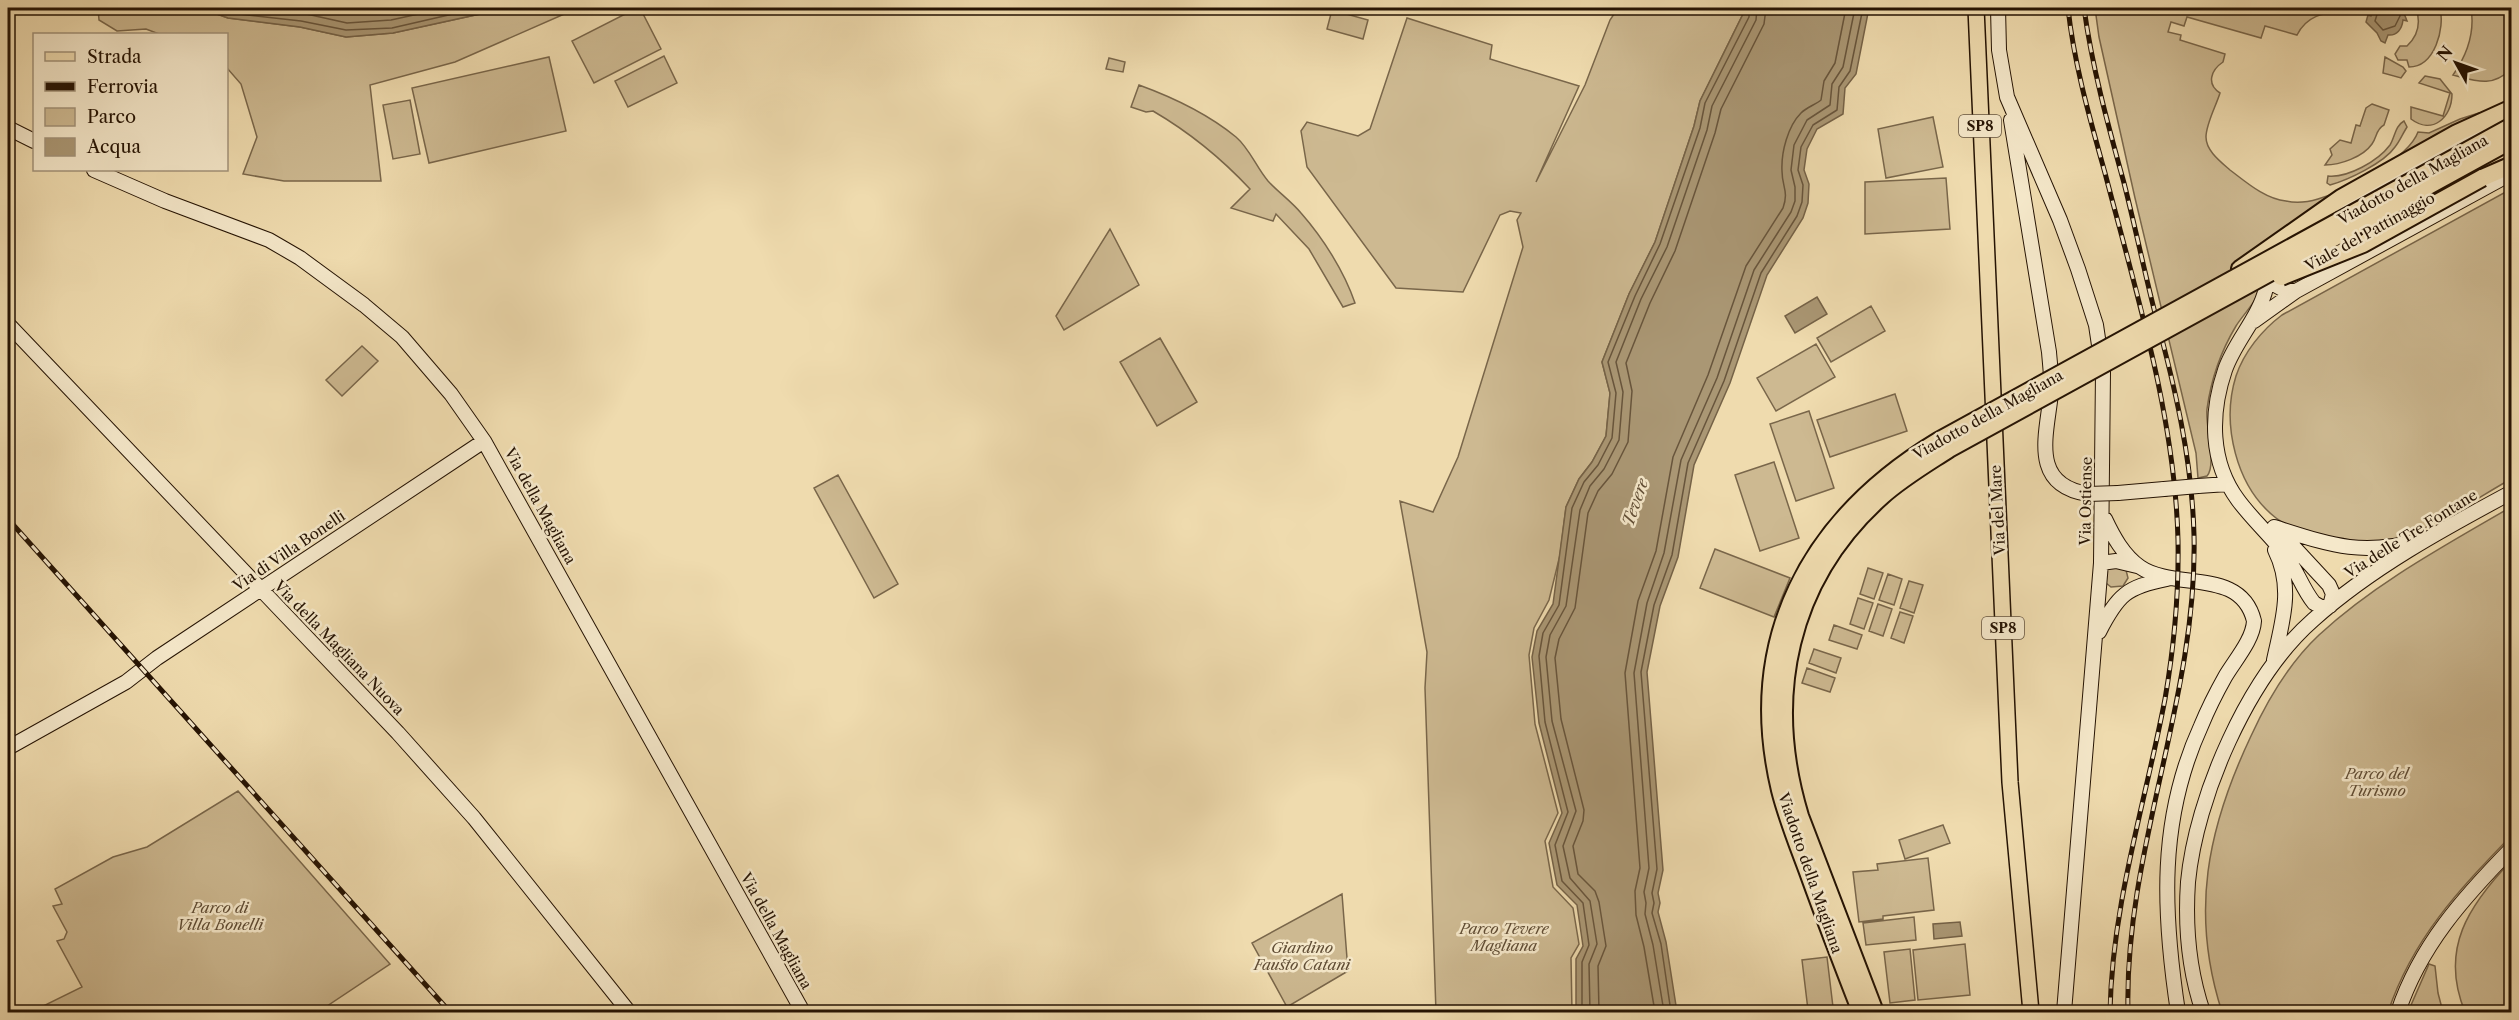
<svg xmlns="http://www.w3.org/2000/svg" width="2519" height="1020" viewBox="0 0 2519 1020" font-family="'Libre Caslon Text',serif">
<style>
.green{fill:#cdb991;stroke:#79664a;stroke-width:1.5}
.water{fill:#aa9774;stroke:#756247;stroke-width:1.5}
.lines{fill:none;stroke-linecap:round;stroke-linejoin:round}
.shore{stroke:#68553c;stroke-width:1.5}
.secondary-tunnel{stroke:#d1bd94;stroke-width:14;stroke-dasharray:14 7;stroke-linecap:butt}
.secondary-casing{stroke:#251303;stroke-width:16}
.primary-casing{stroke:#251303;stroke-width:18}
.highway-casing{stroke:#251303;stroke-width:20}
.secondary{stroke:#f5e8ca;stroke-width:14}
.primary{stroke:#efdbae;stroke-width:15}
.highway{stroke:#efdbae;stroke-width:16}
.rail-casing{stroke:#251303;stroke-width:5}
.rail{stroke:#f5e8ca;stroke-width:3;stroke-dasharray:9;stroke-linecap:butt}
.secondary-bridge-casing{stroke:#251303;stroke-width:16;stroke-linecap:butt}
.highway-bridge-casing{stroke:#251303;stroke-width:20;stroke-linecap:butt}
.secondary-bridge{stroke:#f5e8ca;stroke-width:14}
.highway-bridge{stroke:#efdbae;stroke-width:16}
.labels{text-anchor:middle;stroke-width:5;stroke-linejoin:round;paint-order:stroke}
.shield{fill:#f5e8ca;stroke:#63533f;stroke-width:1.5}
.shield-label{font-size:14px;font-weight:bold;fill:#251303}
.street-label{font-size:15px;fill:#251303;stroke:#f5e8ca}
.park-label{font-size:15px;font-style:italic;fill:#604d35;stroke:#f5e8ca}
.water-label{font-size:16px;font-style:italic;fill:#614e36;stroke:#f5e8ca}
</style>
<rect width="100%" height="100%" fill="#efdbae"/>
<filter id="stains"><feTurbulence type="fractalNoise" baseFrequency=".00333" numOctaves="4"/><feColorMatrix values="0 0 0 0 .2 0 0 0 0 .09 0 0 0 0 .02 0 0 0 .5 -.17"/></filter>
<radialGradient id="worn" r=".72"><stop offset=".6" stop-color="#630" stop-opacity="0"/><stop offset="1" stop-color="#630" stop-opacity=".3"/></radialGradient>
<path class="green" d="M98,8H200L228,18L300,27L346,37L393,33L480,14L495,8H578L455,62L370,85L381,181H284L243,174L257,137L241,84L227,68L226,34H159L146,29L117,31L99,20Z
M637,8H640L661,49L594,83L572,41Z
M1618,8H1743V14L1700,101L1694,126L1655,242L1629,294L1602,362L1610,393L1606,436L1592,462L1579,479L1566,507L1560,555L1549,600L1534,628L1529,655L1535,724L1558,813L1545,841L1553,887L1573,908L1579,944L1571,958L1572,1012H1436L1425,688L1427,652L1400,501L1433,512L1458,457L1523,247L1517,220L1521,213L1510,211L1500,215L1463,292L1396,288L1307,167L1301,131L1307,122L1358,136L1370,129L1407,18L1492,45L1490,59L1579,86L1536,182L1585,85L1610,20Z
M2095,8H2344L2342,14C2323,11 2306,17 2297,35L2265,26L2261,38L2187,17L2184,26L2171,22L2168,32L2181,35L2180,40L2225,54L2223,62C2211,70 2206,84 2220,93C2216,106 2206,124 2206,137C2206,151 2221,162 2230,170C2246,182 2265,199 2286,201C2295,203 2308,202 2318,199C2346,191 2408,159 2418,132L2429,133L2460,119L2479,113L2481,117L2347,189L2261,288C2255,304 2245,312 2236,326C2221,351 2211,380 2207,409C2205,426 2217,465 2207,476L2198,478L2196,453L2135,198L2099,37Z
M2416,8H2440C2445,28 2435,67 2409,67L2407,60H2398L2395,54L2400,46H2407C2419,35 2421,23 2416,8Z
M2471,8H2511V69C2492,88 2476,81 2453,75C2467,55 2475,32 2471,8Z
M1332,10L1368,20L1363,39L1327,29Z
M664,56L677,83L628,107L615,81Z
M549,57L566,131L429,163L412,88Z
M2385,57L2403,67L2406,71L2401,78L2383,73Z
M1109,58L1125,62L1123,72L1106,69Z
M2425,76L2440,79L2452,94C2452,118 2432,135 2411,119V107L2443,116L2450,93L2419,83Z
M1139,85C1172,97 1208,114 1236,137C1250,149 1256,167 1268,181C1278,192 1291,201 1301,213C1323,238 1344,271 1355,303L1343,307L1309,249L1276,214L1273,221L1231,208L1250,189C1221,158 1189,132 1153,111L1146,112L1131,107Z
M410,100L420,154L393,159L383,105Z
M2372,104L2389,110L2384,125C2376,129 2377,137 2372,144C2363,157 2340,165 2325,165L2332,155L2330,149L2340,140L2351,143L2356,125L2360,126L2366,108Z
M1933,117L1943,167L1886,178L1878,129Z
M2404,121L2407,127C2403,133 2400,141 2395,147C2384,163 2348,180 2330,185L2327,183L2328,176C2348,178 2378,161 2390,145C2395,137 2395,126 2404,121Z
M1946,178L1950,229L1865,234V182Z
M2511,189V479C2473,500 2405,548 2362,546C2344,545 2290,529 2276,518C2236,487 2221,424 2236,376C2244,352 2262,330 2282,315Z
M1110,229L1139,285L1064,330L1056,316Z
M1871,306L1885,331L1831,362L1817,338Z
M1160,338L1197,402L1157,426L1120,362Z
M1816,344L1835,377L1776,411L1757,378Z
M362,346L378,361L342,396L326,380Z
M1895,394L1907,431L1830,457L1817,420Z
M1809,411L1834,488L1796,501L1770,424Z
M1774,462L1799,538L1760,551L1735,475Z
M838,475L898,584L874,598L814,488Z
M2511,507V836C2458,891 2413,938 2388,1012H2222C2190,913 2207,829 2251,736C2268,699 2289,663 2319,635C2375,583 2446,545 2511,507Z
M1715,549L1790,578L1774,617L1700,588Z
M2109,566L2126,570L2128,578L2123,586L2111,587L2106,583L2107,568Z
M1868,568L1883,573L1874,599L1860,594Z
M1888,574L1902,579L1894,605L1879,600Z
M1909,581L1923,585L1914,613L1900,608Z
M1858,598L1873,603L1864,629L1850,624Z
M1878,604L1892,609L1883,636L1869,631Z
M1900,612L1913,616L1904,643L1891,638Z
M1834,625L1862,635L1857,649L1829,640Z
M1814,649L1841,658L1836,673L1809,663Z
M1807,668L1835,678L1830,692L1802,683Z
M238,791L390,964L318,1012H36L35,1010L82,987L57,941L64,939L67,932L53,906L62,904L55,889L113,857L147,847Z
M1943,825L1950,843L1905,859L1899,840Z
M1928,858L1934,910L1883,916V919L1859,922L1853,872L1878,870L1877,864Z
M2511,861V1012H2465C2439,949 2469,905 2511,861Z
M1342,894L1348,971L1287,1007L1252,943Z
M1914,917L1916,940L1866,945L1863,923Z
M1965,944L1970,995L1918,1000L1913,950Z
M1910,949L1915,1000L1890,1003L1884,952Z
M1827,957L1833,1007L1808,1010L1802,960Z
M2429,964L2435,966L2438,993L2443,1012H2408Z"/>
<path class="water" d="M200,8H495L480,14L393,33L346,37L300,27L228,18Z
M1743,8H1869L1856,74L1845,88L1843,114L1817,129L1807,149L1804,170L1809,184L1808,203L1803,218L1767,275L1730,383L1694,465L1678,557L1660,606L1647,672L1663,870L1658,893L1660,903L1658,912L1666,942L1677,1012H1576V959L1583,946L1577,905L1557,885L1549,843L1562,813L1539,723L1532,657L1537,631L1553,604L1566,507L1579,479L1592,462L1606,436L1610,393L1602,362L1629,294L1655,242L1694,126L1700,101L1743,14Z
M2375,8H2402L2407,21L2403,20C2402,29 2397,36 2388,35L2385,43L2381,41L2377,33L2366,22L2368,15L2371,16Z
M1817,297L1827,314L1795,333L1785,316Z
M1960,922L1962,936L1934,939L1933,924Z"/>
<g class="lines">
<path class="shore" d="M216,8L230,13L301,21L346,30L392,28L479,8
M251,8L302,13L347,23L391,20L446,8
M318,8C349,14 374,15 406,8
M2379,8L2375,21L2383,30L2395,26L2400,16L2398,8
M1582,1012V962L1589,945L1583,903L1562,881L1555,845L1568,812L1545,722L1539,656L1543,633L1559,605L1572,508L1584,482L1598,465L1612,438L1616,393L1608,362L1635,296L1660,244L1700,128L1705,103L1749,17V8
M1590,1012L1589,964L1597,944L1590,901L1570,878L1563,846L1576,811L1552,721L1546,657L1550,635L1566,606L1580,510L1590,486L1604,469L1619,440L1623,392L1616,362L1641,299L1667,247L1707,130L1712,106L1756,20L1757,8
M1599,1012L1598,966L1606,946L1599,902L1595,891L1578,874L1573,846L1583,821L1584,810L1561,719L1555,658L1559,639L1575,608L1588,513L1598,491L1612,474L1628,442L1632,391L1626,363L1650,303L1675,251L1715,133L1721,109L1764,24L1766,8
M1655,1012L1644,947L1636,915L1635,891L1640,868L1625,673L1638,601L1656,551L1673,457L1708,375L1746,266L1783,208C1789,191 1782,187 1782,171C1781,152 1788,126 1801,113C1807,107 1815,105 1821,100L1824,81L1835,63L1846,8
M1664,1012L1653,945L1645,914L1646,903L1644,892L1649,868L1634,673L1647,603L1664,553L1681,460L1717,378L1754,270L1791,212L1795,201V187L1791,170L1794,145L1807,120L1830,105L1832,84L1843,67L1855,8
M1671,1012L1661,944L1652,913L1654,903L1652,893L1657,869L1641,672L1654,605L1672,555L1688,463L1724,381L1761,273L1797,216L1802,202L1803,185L1798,170L1801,147L1813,125L1837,110L1839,87L1850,71L1863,8"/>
<path class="secondary-tunnel" d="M2313,226L2343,208"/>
<defs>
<path id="secondary" d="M1998,8L1999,50L2007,97L2060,220L2078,269L2096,325L2103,372L2101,563L2064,1012
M2011,120L2049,352C2050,365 2052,379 2051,393C2047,434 2029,485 2088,494
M8,128L34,141
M94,170L165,201L269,240L300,258L364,305L402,337L451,394L484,441L803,1012
M2343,208L2487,129L2510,114
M2275,285L2286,291H2296
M2266,288C2259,318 2235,341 2225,370C2210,414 2210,462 2238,500C2252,519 2269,534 2283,552C2296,567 2301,587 2314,603L2321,607L2330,606
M2254,321L2296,291L2512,173
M8,324L398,733L474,818L629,1012
M2198,486L2228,484
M2118,493L2164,489
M2105,519C2113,536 2123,555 2140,567C2175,591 2241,567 2254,621C2253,640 2235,660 2225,677C2216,693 2208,709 2201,726C2158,820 2163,913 2178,1012
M2274,527C2331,545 2359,556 2419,541
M2278,530L2329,585L2333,594L2330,606
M2101,563L2116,561L2137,566
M2099,632C2118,595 2126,587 2167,579
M2274,660C2282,622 2294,588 2275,550
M8,748L126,682L157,658L484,441
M2203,1012C2189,971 2185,926 2188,882C2196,797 2248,677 2313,620C2371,568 2443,529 2512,492
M2398,1012C2420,946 2463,898 2512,848"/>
<path id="primary" d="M1976,8L2010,782L2031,1012"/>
<path id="highway" d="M2482,178L2512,165
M2240,269L2341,198L2457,133L2512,108"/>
</defs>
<use href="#secondary" class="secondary-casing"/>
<use href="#primary" class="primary-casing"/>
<use href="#highway" class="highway-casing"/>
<use href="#secondary" class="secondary"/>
<use href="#primary" class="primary"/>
<use href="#highway" class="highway"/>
<defs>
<path id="rail" d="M2068,8C2074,64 2090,119 2105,173C2136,292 2175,417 2178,540C2179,594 2174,647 2165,699C2145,804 2112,905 2110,1012
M2084,8C2092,67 2108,125 2124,183C2135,226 2144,270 2155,313C2175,387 2192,459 2194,535C2198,698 2124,850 2128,1012
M8,519L450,1012"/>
</defs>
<use href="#rail" class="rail-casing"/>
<use href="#rail" class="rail"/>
<defs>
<path id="secondary-bridge" d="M2164,489L2198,486
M2088,494L2118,493"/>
<path id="highway-bridge" d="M2281,277L2363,244L2482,178
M1861,1012C1843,966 1825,919 1808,872C1798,845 1787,818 1780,790C1744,640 1809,519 1938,441L2512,126
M1875,1012L1800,816C1764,697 1788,580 1882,496C1902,478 1926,464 1949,449L2512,140"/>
</defs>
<use href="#secondary-bridge" class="secondary-bridge-casing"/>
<use href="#highway-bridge" class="highway-bridge-casing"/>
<use href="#secondary-bridge" class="secondary-bridge"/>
<use href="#highway-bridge" class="highway-bridge"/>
</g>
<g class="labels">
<g class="shield">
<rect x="1959" y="115" width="42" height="22" rx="4.5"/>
<rect x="1982" y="617" width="42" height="22" rx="4.5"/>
</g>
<g class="shield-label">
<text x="1980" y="131">SP8</text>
<text x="2003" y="633">SP8</text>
</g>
<g class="street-label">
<text transform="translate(2413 180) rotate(-29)" y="5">Viadotto della Magliana</text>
<text transform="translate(2370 232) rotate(-29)" y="5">Viale del Pattinaggio</text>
<text transform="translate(1988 415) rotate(-29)" y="5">Viadotto della Magliana</text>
<text transform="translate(2086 501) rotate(-89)" y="5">Via Ostiense</text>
<text transform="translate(540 506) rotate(61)" y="5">Via della Magliana</text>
<text transform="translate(1998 510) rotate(-93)" y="5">Via del Mare</text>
<text transform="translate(2411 534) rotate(-32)" y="5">Via delle Tre Fontane</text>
<text transform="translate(289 551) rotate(-34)" y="5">Via di Villa Bonelli</text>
<text transform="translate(339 648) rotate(46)" y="5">Via della Magliana Nuova</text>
<text transform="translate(1810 873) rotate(71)" y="5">Viadotto della Magliana</text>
<text transform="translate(776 931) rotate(61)" y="5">Via della Magliana</text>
</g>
<g class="park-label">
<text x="2377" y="779">Parco del<tspan x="2377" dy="17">Turismo</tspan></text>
<text x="220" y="913">Parco di<tspan x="220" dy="17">Villa Bonelli</tspan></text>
<text x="1504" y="934">Parco Tevere<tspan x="1504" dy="17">Magliana</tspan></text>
<text x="1302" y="953">Giardino<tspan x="1302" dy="17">Fausto Catani</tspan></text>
</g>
<g class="water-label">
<text transform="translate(1635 502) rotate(-71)" y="6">Tevere</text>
</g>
</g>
<rect width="2519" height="1020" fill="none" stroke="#efdbae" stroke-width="30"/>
<rect x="9" y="9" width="2501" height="1002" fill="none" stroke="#251303" stroke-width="3"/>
<rect x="15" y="15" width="2489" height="990" fill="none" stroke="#251303" stroke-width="1.5"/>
<rect x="33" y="33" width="195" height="138" fill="#f5e8ca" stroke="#a2937a" stroke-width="1.5"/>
<rect x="45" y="52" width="30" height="9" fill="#efdbae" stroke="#a2937a" stroke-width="1.5"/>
<text x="87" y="63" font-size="18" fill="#251303">Strada</text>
<rect x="45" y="82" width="30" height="9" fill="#251303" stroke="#a2937a" stroke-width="1.5"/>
<text x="87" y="93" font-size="18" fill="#251303">Ferrovia</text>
<rect x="45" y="108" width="30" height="18" fill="#cdb991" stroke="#a2937a" stroke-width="1.5"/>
<text x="87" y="123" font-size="18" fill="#251303">Parco</text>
<rect x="45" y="138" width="30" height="18" fill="#aa9774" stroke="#a2937a" stroke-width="1.5"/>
<text x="87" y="153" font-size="18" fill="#251303">Acqua</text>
<g transform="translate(2456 63) rotate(310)" stroke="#f5e8ca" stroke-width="4.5" paint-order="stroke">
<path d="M0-4.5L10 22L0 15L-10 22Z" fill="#251303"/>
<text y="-9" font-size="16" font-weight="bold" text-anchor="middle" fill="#251303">N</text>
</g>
<rect width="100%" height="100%" filter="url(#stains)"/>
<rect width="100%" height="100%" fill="url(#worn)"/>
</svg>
